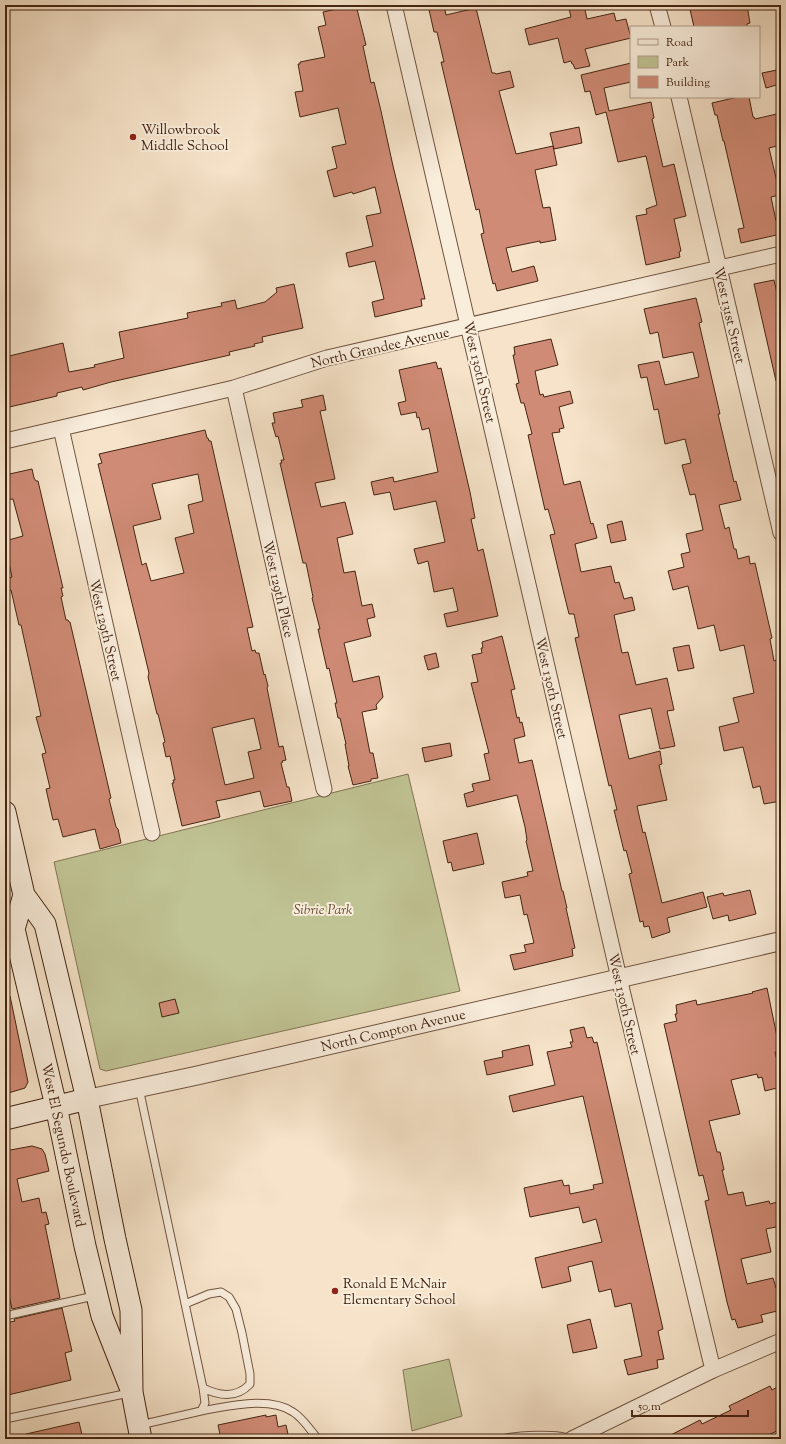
<svg xmlns="http://www.w3.org/2000/svg" width="786" height="1444" viewBox="0 0 786 1444" font-family="'Sorts Mill Goudy',serif">
<style>
.green{fill:#c0c394;stroke:#827453}
.building{fill:#d08b76;stroke:#442512;fill-rule:evenodd}
.lines{fill:none;stroke-linecap:round;stroke-linejoin:round}
.service-casing{stroke:#705440;stroke-width:9}
.minor-casing{stroke:#705440;stroke-width:17}
.tertiary-casing{stroke:#705440;stroke-width:20}
.secondary-casing{stroke:#442512;stroke-width:23}
.service{stroke:#f9eddc;stroke-width:7}
.minor{stroke:#f9eddc;stroke-width:15}
.tertiary{stroke:#f9eddc;stroke-width:18}
.secondary{stroke:#f9eddc;stroke-width:21}
.poi-dot{fill:#8f2418;stroke:#f9eddc;stroke-width:1.5}
.labels{text-anchor:middle;stroke-width:4;stroke-linejoin:round;paint-order:stroke}
.poi-label{font-size:14px;fill:#442512;stroke:#f9eddc;text-anchor:start}
.street-label{font-size:14px;fill:#442512;stroke:#f9eddc}
.park-label{font-size:14px;font-style:italic;fill:#634c32;stroke:#f9eddc}
</style>
<rect width="100%" height="100%" fill="#f6e3c9"/>
<filter id="stains"><feTurbulence type="fractalNoise" baseFrequency=".005" numOctaves="4"/><feColorMatrix values="0 0 0 0 .2 0 0 0 0 .09 0 0 0 0 .02 0 0 0 .5 -.17"/></filter>
<radialGradient id="worn" r=".72"><stop offset=".6" stop-color="#630" stop-opacity="0"/><stop offset="1" stop-color="#630" stop-opacity=".3"/></radialGradient>
<path class="green" d="M408,774L460,991L106,1071L100,1069L54,862Z
M449,1359L462,1416L412,1431L403,1370Z"/>
<path class="building" d="M336,5H356L366,45L363,46L371,83L374,82L381,111L393,166L414,252L425,299H421L422,306L375,317L372,302L384,299L375,261L349,267L346,253L373,246L366,216L381,213L375,187L353,194L352,192L334,197L327,171L337,168L332,147L346,144L338,108L300,117L295,92L303,91L298,64H300V62L325,57L318,27L326,25L323,12L337,9Z
M428,5H444L446,15L476,8L492,73H495L496,74L510,71L514,87L499,91L516,154L553,146L557,165L535,170L543,208L550,207L556,240L540,243V241L506,248L512,272L534,266L538,281L497,291L495,283L493,284L481,234L484,233L479,209L476,210L441,62H444L437,32H434Z
M568,5H584L587,19L614,13L616,21L626,19L631,38L585,49L590,66L575,69L573,64H572L571,61L564,63L558,38L529,45L525,29L571,17Z
M689,5H747L750,23L747,24V27H694Z
M631,63V82L604,88L609,111L651,102L654,118L652,119L663,167L674,164L686,216L674,219L681,251L679,252L680,257L646,265L636,216L647,214L646,209L657,205L646,156L618,162L606,112L596,115L590,91L585,92L581,75Z
M777,70L780,84L766,88L762,73Z
M738,97H749L753,117H754L755,119L781,113V145L769,148L780,195L771,197L776,221L781,220V234L741,243L738,229L744,228L724,141H723L717,115H715L712,103Z
M579,127L582,143L554,149L550,133Z
M774,280L781,311V381H776L754,284Z
M294,284L303,328L262,337L263,342L254,344L255,346L229,352L230,355L111,382L83,390L82,387L57,393V396L5,408V357L63,343L69,372L95,367L94,365L124,358L119,332L188,318L187,313L222,306L221,303L235,300L237,309L265,302L277,292L276,288Z
M696,298L702,322L699,323L720,414H718L734,482L736,481L741,500L719,505L725,529L729,527L734,549H736L738,559L749,556L750,564L755,563L772,638L770,639L774,661L777,660L781,677V801L764,804L760,786L753,788L743,747L724,751L719,727L739,722L733,698L754,693L744,645L720,651L714,625L698,629L688,586L673,590L668,571L684,567L681,554L690,552L686,534L703,530L695,494L690,495L682,465L691,463L685,439L665,444L658,409L654,410L647,377L641,378L638,365L659,361L665,385L699,377L693,352L663,358L658,332L650,334L644,309Z
M551,339L558,365L535,371L540,395L543,394L544,397L570,391L573,403L559,407L564,428L559,429L560,432L552,433L564,485L580,481L591,524L593,523L597,538L575,544L581,572L611,566L615,583L619,582L624,599L632,597L635,610L614,615L622,653L628,652L636,685L667,678L674,710L667,711L675,746L660,749L651,708L619,715L629,759L660,751L662,764L659,765L667,800L637,806L643,833L645,832L662,903L703,892L707,907L667,918L670,932L652,938L649,926L644,927L643,921L640,922L629,874L632,873L626,850L624,851L614,810H617L611,785L609,786L575,638L579,637L574,614H569L564,594L550,535L555,534L548,509L545,510L528,435L532,434L524,403H521L516,384L519,383L513,355H515L514,347Z
M436,362L438,369L441,368L470,492L475,518L471,519L478,551L483,549L498,616L447,627L444,614L458,611L453,588L434,592L428,561L418,564L414,549L445,542L436,501L394,510L390,492L374,495L371,482L393,477L394,482L438,472L429,428L422,430L419,417L417,418L416,412L401,415L398,403L406,401L399,370Z
M323,395L326,410L320,411L335,479L315,483L321,507L345,502L353,534L337,538L344,573L355,571L362,606L372,604L375,617L367,619L371,636L344,643L353,682L379,676L383,697L376,705L377,709L362,712L370,753H373L378,778L371,779V781L353,785L348,766H349L345,744H346L340,718H338L335,703H337L331,677L329,668L327,669L318,629H320L312,598L313,597L306,563H303L280,463H282L281,460H284L278,436L276,437L272,423H275L273,413L303,407L301,400Z
M205,430L207,438H208L209,441H211L253,627L247,628L252,651L255,650L256,653H259L264,675L265,674L268,686L267,688L279,747L283,746L286,760L282,761L283,762L281,763L287,787H289L292,801L264,807L260,791L227,799L216,801L220,817L182,826L172,783H174L173,780H175L170,756L166,757L163,743L165,742L158,714H157L148,677L149,673L142,644L98,464L102,463L99,454ZM198,474L203,501L188,505L194,533L175,538L184,573L151,581L146,563L142,565L133,526L161,519L152,484ZM254,718L261,749L248,752L254,778L225,785L212,728Z
M32,469L34,478L36,481H38L63,588H61L63,596L61,597L66,620H68L69,622H70L111,798L109,799L116,827L118,829L121,843L100,849L95,829L63,837L58,819L53,820L46,789L50,788L42,754L46,753L36,717L41,716L21,625H19L11,590L5,591V579L12,577L7,554L5,555V541L23,536L13,499L5,500V475Z
M622,521L626,540L611,543L607,525Z
M502,636L515,689L511,690L517,718L519,717L520,723L522,722L525,736L514,739L519,763L532,760L562,891H563L567,908H566L575,948L572,949L573,956L514,970L510,955L526,952L524,945L534,943L527,914L524,915L520,895L505,898L502,882L528,876L527,872L533,871L526,841L527,840L525,827L517,795L467,807L464,794L474,791L472,784L490,780L484,754L489,753L471,683L478,682L472,655L482,653L481,648H483L482,642Z
M689,645L694,668L678,671L673,648Z
M436,653L439,667L428,670L424,656Z
M450,743L452,756L425,762L422,748Z
M477,833L484,864L453,871L451,862L448,863L443,841Z
M750,890L756,914L729,921L728,915L713,919L707,897L723,893L724,896Z
M767,988L780,1051L775,1052L781,1078V1087L765,1091L762,1077L758,1078L757,1074L731,1080L740,1114L709,1121L717,1152H720L724,1170H722L728,1195L743,1192L746,1206L769,1201L770,1204L781,1201V1226L766,1229L771,1252L741,1259L747,1284L773,1278L776,1288L781,1287V1310L761,1315L763,1322L738,1328L735,1319L732,1320L727,1302L705,1201L709,1200L703,1175L699,1176L664,1024L677,1021L675,1014H677L676,1005L696,1000L697,1005L753,993L752,992Z
M10,996L28,1082L25,1088L5,1094V997Z
M175,999L179,1013L162,1017L159,1003Z
M584,1027L587,1038L592,1037L594,1043L597,1042L663,1329L658,1331L664,1359L657,1360L658,1368L628,1375L624,1360L642,1356L631,1303L615,1307L611,1289L599,1292L592,1261L568,1267L571,1281L542,1288L535,1258L602,1242L596,1219L583,1223L579,1207L530,1217L524,1188L562,1180L564,1186L569,1185L570,1194L594,1189L593,1185L603,1183L583,1096L513,1112L509,1096L555,1085L547,1052L572,1047L570,1042H573L570,1030Z
M529,1045L533,1065L487,1075L484,1061L503,1057L502,1051Z
M32,1146L42,1149L45,1154L49,1171L17,1179L22,1202L39,1198L42,1213L46,1212L49,1224L45,1225L60,1298L12,1309L7,1286H5V1151Z
M62,1308L72,1351L65,1353L71,1380L8,1395L5,1383V1323L15,1321L14,1319Z
M590,1319L597,1348L573,1353L567,1325Z
M781,1385V1429L760,1439H663L700,1420L702,1424L731,1410L729,1406L770,1386L772,1390Z
M266,1415V1417L276,1415L278,1427L286,1425L289,1439H221L218,1425Z
M79,1422L83,1439H27L26,1434Z"/>
<g class="lines">
<defs>
<path id="service" d="M139,1088L203,1388L205,1403L201,1411L140,1425
M185,1304L209,1294L221,1292L229,1297L236,1309L242,1333L250,1374V1384C236,1399 219,1396 203,1388
M5,1316L94,1296
M201,1411C227,1406 270,1396 293,1412C303,1418 310,1430 318,1439
M5,1419L129,1393
M502,1439C516,1435 559,1433 571,1439"/>
<path id="minor" d="M394,5L619,978L713,1370
M657,5L663,27
M679,97L781,533
M234,388L324,789
M61,428L152,833
M5,441L234,388L327,358L781,254
M572,1439L713,1370L781,1341"/>
<path id="tertiary" d="M87,1099L195,1076L781,941"/>
<path id="secondary" d="M5,812L24,895L45,924L87,1099L115,1239L131,1310L132,1392
M24,895L14,929L56,1106L85,1246L102,1316L132,1392L141,1439
M5,1119L87,1099"/>
</defs>
<use href="#service" class="service-casing"/>
<use href="#minor" class="minor-casing"/>
<use href="#tertiary" class="tertiary-casing"/>
<use href="#secondary" class="secondary-casing"/>
<use href="#service" class="service"/>
<use href="#minor" class="minor"/>
<use href="#tertiary" class="tertiary"/>
<use href="#secondary" class="secondary"/>
</g>
<g class="poi-dot">
<circle cx="133" cy="137" r="4"/>
<circle cx="335" cy="1291" r="4"/>
</g>
<g class="labels">
<g class="poi-label">
<text x="141" y="134">Willowbrook<tspan x="141" dy="16">Middle School</tspan></text>
<text x="343" y="1288">Ronald E McNair<tspan x="343" dy="16">Elementary School</tspan></text>
</g>
<g class="street-label">
<text transform="translate(730 315) rotate(77)" y="5">West 131st Street</text>
<text transform="translate(380 347) rotate(-13)" y="5">North Grandee Avenue</text>
<text transform="translate(480 372) rotate(77)" y="5">West 130th Street</text>
<text transform="translate(279 589) rotate(77)" y="5">West 129th Place</text>
<text transform="translate(106 630) rotate(77)" y="5">West 129th Street</text>
<text transform="translate(552 688) rotate(77)" y="5">West 130th Street</text>
<text transform="translate(625 1004) rotate(77)" y="5">West 130th Street</text>
<text transform="translate(393 1030) rotate(-13)" y="5">North Compton Avenue</text>
<text transform="translate(64 1145) rotate(78)" y="5">West El Segundo Boulevard</text>
</g>
<g class="park-label">
<text x="323" y="914">Sibrie Park</text>
</g>
</g>
<rect width="786" height="1444" fill="none" stroke="#f6e3c9" stroke-width="20"/>
<rect x="6" y="6" width="774" height="1432" fill="none" stroke="#442512" stroke-width="2"/>
<rect x="10" y="10" width="766" height="1424" fill="none" stroke="#442512"/>
<rect x="630" y="26" width="130" height="72" fill="#f9eddc" stroke="#b19d8b"/>
<rect x="638" y="39" width="20" height="6" fill="#f9eddc" stroke="#b19d8b"/>
<text x="666" y="46" font-size="12" fill="#442512">Road</text>
<rect x="638" y="56" width="20" height="12" fill="#c0c394" stroke="#b19d8b"/>
<text x="666" y="66" font-size="12" fill="#442512">Park</text>
<rect x="638" y="76" width="20" height="12" fill="#d08b76" stroke="#b19d8b"/>
<text x="666" y="86" font-size="12" fill="#442512">Building</text>
<path d="M632 1410v6h116v-6" fill="none" stroke="#442512" stroke-width="2"/>
<text x="638" y="1410" font-size="12" fill="#442512" stroke="#f9eddc" stroke-width="3" paint-order="stroke">50 m</text>
<rect width="100%" height="100%" filter="url(#stains)"/>
<rect width="100%" height="100%" fill="url(#worn)"/>
</svg>
